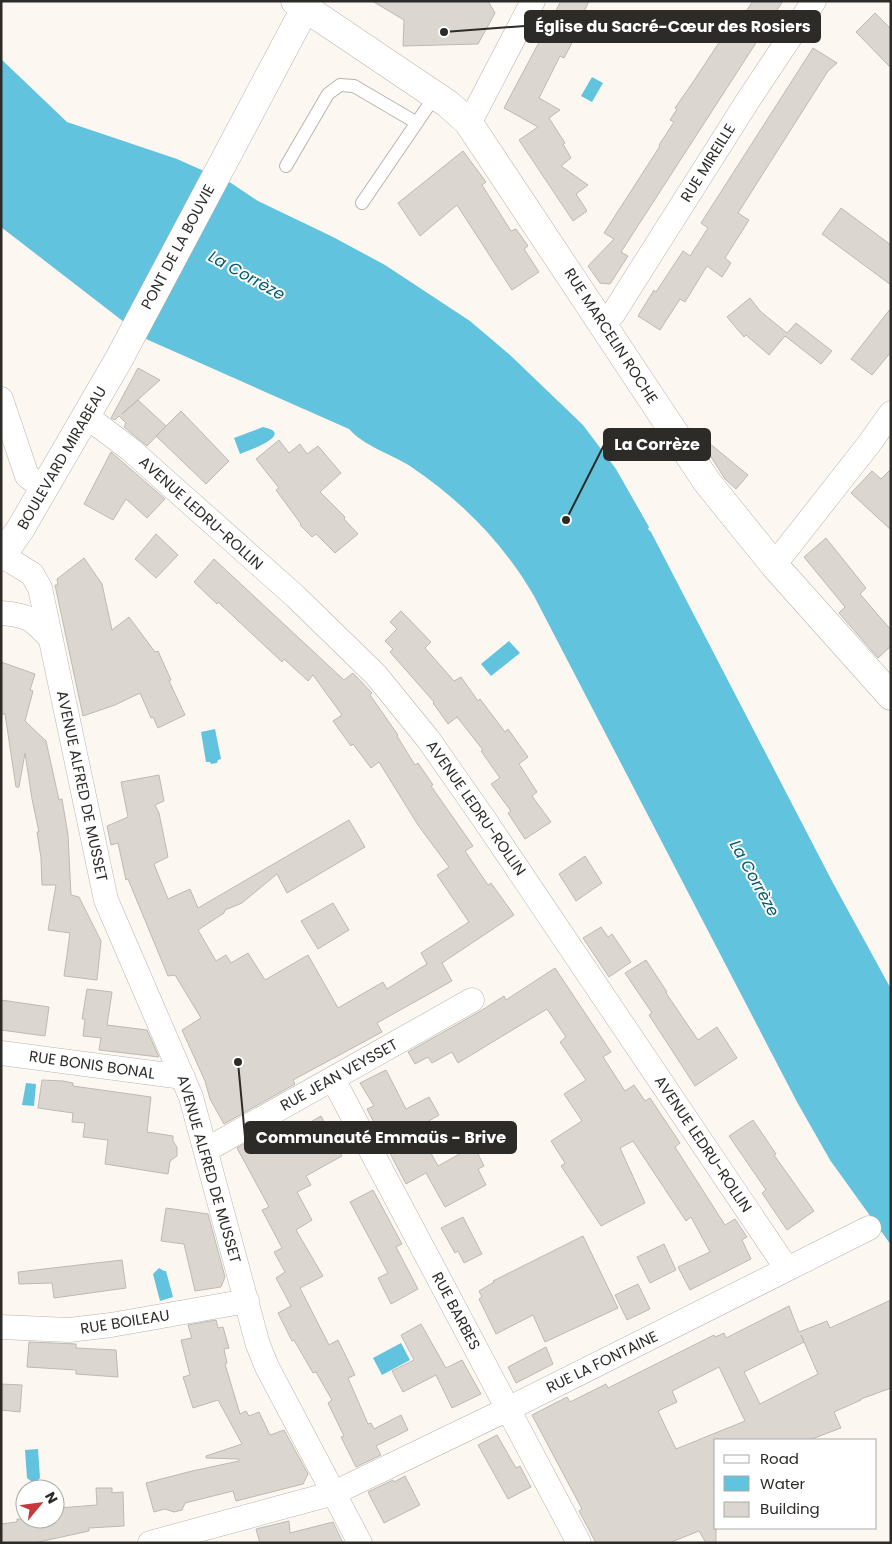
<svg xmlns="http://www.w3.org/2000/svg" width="892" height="1544" viewBox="0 0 892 1544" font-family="Poppins,sans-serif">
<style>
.water{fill:#61c3dd}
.building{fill:#dbd6cf;stroke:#beb9b2;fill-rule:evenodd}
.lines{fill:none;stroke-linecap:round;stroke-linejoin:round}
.lane-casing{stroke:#b9b4ae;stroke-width:14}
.street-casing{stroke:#b9b4ae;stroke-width:25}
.primary-casing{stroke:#b9b4ae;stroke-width:29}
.lane{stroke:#fff;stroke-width:12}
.street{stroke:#fff;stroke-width:24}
.primary{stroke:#fff;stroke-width:28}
.labels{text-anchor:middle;stroke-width:4;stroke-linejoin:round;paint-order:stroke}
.street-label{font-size:15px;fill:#2d2b28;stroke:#fff}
.water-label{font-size:16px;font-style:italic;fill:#00596b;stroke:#fff}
.leader{fill:none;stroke:#2d2b28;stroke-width:2}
.callout-dot{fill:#2d2b28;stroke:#fff;stroke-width:2}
.callout{fill:#2d2b28;stroke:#2d2b28;stroke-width:2}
.callout-label{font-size:16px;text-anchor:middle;font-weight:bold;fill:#fff}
</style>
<rect width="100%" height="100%" fill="#fcf7f0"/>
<path class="water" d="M1,59L67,122L177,159L231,183L258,201L333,237L385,265L470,321L510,355L583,425L616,469L649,527L648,529L651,532L833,883L891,989V1245L830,1160L797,1102L534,596C504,544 461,500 410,466C391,454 364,446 349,429L146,339L1,227Z
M592,77L603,83L592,102L581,96Z
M263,427C296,434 250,450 240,454L234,438Z
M509,641L520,653L491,676L481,664Z
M215,729L221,759L218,760L217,763L211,764L210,762H206L201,732Z
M26,1083L36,1084L34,1106L22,1105Z
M159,1268L164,1271H166L173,1297L160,1301L153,1274Z
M401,1343L410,1360L382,1375L373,1358Z
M38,1449L40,1478L36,1482H32L27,1478L25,1450Z"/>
<path class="building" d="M372,1H488L495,13L478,44L403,46L404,20Z
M561,1H589L582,16L591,21L580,42L574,39L564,58L560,56L539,98L560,110L549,118L565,143L563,144L571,158L561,166L588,185L576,194L587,211L573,221L519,140L538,127L504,108Z
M753,1H783L621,252L628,256L610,284L600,283L588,266L614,239L604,233L660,146L659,145L674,122L670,120L677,109L675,108L693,82L732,23L736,26Z
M875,13L891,29V68L856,32Z
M813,48L837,63L828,71L738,213L749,220L725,258L731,263L722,277L707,266L685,302L680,299L660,330L638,316L654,290L656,292L683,251L690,256L708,228L701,223Z
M463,151L486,182L482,185L511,231L516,229L528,246L524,249L539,272L512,290L457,205L420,236L398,203Z
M841,208L891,245V285L822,234Z
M750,298L760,311L787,333L796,323L832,351L821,364L785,336L769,355L746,335L744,337L727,317Z
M891,308V352L872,375L851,359Z
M138,368L160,380L122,414L138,400L166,426L147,446L124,427L126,423L119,416L115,420L111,418Z
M181,411L229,461L206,484L156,436Z
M703,438L748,475L736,489L725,479L701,441Z
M279,440L289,453L300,444L307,454L318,446L341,473L320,492L345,517L344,519L358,534L335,553L316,534L312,537L300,525L301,524L276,490L279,488L256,459Z
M111,452L165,499L147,518L126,499L113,520L84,504Z
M891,469V530L851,493L872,471L881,479Z
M156,534L178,555L156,578L135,559Z
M826,538L866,588L860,594L891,630V646L878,658L839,613L845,607L804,557Z
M84,558L102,584L112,630L129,617L155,652L158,651L171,680L169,681L185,715L158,728L153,717L151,718L140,693L115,705L83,716L55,585H58L57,579Z
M214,559L344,680L353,673L372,693L370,695L398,735L397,736L415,765L418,763L433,785L431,786L473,846L465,851L488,885L491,883L514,915L442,963L452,981L377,1023L382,1032L293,1080L295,1084L224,1124L210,1099L205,1081L182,1030L201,1018L175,975L168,976L128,879L126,880L118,843L111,845L107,826L128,817L121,782L159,775L164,801L155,805L159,813L168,857L154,864L168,899L190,889L198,908L349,820L365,847L287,893L277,874L242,903L225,910L224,913L198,930L216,961L226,955L231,963L248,953L265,980L308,955L338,1008L383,982L387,989L427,964L421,953L469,922L437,875L449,867L418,825L379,762L371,768L353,744L351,746L333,721L342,715L313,675L308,681L284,659L282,662L218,602L217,604L194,582Z
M401,611L431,642L425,648L454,681L461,677L478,701L480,699L505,732L508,729L528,757L519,764L537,792L532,796L551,822L525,839L508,813L511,811L491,784L500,778L481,751L483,750L457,717L448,724L433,703L434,702L390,652L393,649L385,641L397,629L390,622Z
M1,662L35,674L30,690L33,691L25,721L46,741L59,800L62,799L68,835L71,895L79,897L101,941L97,980L64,976L70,933L48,930L56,885H42L41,858L37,832H39L32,799L25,753L19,787H16L5,714H1Z
M585,856L602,883L576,901L559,874Z
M333,903L349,930L318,949L301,921Z
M601,927L608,937L612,934L631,962L609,977L583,938Z
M646,960L667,992L666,993L698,1040L717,1027L737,1058L695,1086L649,1015L652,1013L625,973Z
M555,968L611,1052L603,1057L625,1091L634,1085L645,1101L650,1098L680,1143L675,1147L725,1225L735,1219L747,1237L742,1240L751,1259L690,1290L678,1267L710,1252L691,1217L686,1221L633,1141L620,1148L645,1203L601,1226L561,1166L565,1163L551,1141L582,1121L564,1094L586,1080L560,1042L566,1037L547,1009L458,1063L452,1052L432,1063L428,1057L415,1064L408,1052L479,1012L504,996L506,1000Z
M87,989L112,992L107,1025L147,1030L159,1057L99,1050L101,1038L83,1036L85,1019H82Z
M1,1000L49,1007L45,1036L1,1030Z
M386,1070L406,1109L429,1097L439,1115L417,1128L438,1166L474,1146L484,1166L478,1169L486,1185L445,1207L426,1173L406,1184L367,1109L374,1106L360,1083Z
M42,1080L63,1081L73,1083V1086L151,1097L147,1132L173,1136V1141L177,1147V1156L170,1161L168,1174L105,1164L108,1140L83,1137L85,1123L72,1122L73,1113L38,1108Z
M321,1116L342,1156L306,1176L311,1185L297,1192L312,1220L296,1230L323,1276L300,1288L329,1345L338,1340L355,1375L348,1378L368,1424L371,1423L374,1429L401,1415L408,1430L376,1446L381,1455L356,1467L341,1437L344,1436L328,1403L332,1400L316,1372L313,1373L294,1340L292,1341L278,1313L291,1306L276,1278L285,1272L274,1252L282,1248L262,1210L269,1207L237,1148L277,1126L284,1137Z
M753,1120L776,1154L774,1155L814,1211L787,1230L762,1193L766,1190L729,1136Z
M373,1190L402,1244L396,1247L418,1289L391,1304L378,1278L388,1273L350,1202Z
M166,1208L208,1214L225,1277L221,1287L195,1291L184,1244L161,1241Z
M463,1217L482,1254L464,1263L458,1251L455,1253L441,1228Z
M583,1236L618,1308L545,1342L533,1315L496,1334L479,1299L482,1297L479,1291L494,1282L493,1281Z
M664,1244L676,1270L650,1283L637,1257Z
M122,1260L126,1288L54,1298L52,1283L19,1284L18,1272Z
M638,1284L650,1309L627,1320L615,1295Z
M891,1300V1388L861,1399V1400L834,1412L841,1428L809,1440H716V1543H706L699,1531L669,1543H596L579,1511L582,1509L532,1415L567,1397L570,1402L606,1384L608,1388L714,1335L715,1337L724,1333L726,1338L789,1306L799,1332L827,1321L830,1328ZM801,1335L818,1374L760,1404L744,1372L804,1342ZM719,1367L745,1421L676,1449L658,1411L677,1402L672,1391Z
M216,1320L218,1328L223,1327L229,1348L224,1349L227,1363L225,1364L240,1414L246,1411L249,1416L259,1412L270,1435L284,1430L308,1474L303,1484L236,1501L233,1491L185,1503L182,1510L174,1512L165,1509L154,1512L146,1483L192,1471L239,1461V1459L206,1458V1456L242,1444L218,1400L193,1408L183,1377L190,1375L181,1340L192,1338L188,1325Z
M421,1324L446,1368L462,1360L481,1394L452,1408L436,1375L403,1392L392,1371L414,1360L401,1335Z
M29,1342L76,1344V1348L116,1350L118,1377L76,1374V1370L27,1367Z
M546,1347L553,1364L516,1383L508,1367Z
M1,1384L22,1385L20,1412L1,1410Z
M497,1435L516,1468L520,1466L531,1487L508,1499L478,1445Z
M405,1476L420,1505L384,1523L368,1492L393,1480L394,1482Z
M96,1488H112V1493L123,1492L124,1526L89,1528V1531L34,1543H1V1524L17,1522V1519H59V1508L97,1505Z
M289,1521L290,1533L333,1522L343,1543H260L256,1529Z"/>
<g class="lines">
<defs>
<path id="lane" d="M286,166L328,94L340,85L354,86L417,123
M362,203L435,96"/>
<path id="street" d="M468,122L473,116L533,1
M603,324L613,314L747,102L814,1
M1,399L27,476L44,488
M86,416L131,450L296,597L376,675L428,739L484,819L787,1269
M1,555L32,574L40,588L106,900L191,1097L258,1345L267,1367L360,1543
M774,565L869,444L891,413
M1,613C28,615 33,619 51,639
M1,1053L183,1077
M333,1079L579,1543
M206,1150L472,1000
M1,1327L69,1330L111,1325L247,1301
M150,1543L334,1493L508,1409L869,1228"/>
<path id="primary" d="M295,1L448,104L468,122L707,482L774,565L891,696
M1,557L21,528L119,359L309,1"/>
</defs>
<use href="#lane" class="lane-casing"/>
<use href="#street" class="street-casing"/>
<use href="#primary" class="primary-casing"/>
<use href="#lane" class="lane"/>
<use href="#street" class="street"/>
<use href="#primary" class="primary"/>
</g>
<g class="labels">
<g class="street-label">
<text transform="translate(708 163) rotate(-58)" y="5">RUE MIREILLE</text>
<text transform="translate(178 247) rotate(-62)" y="5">PONT DE LA BOUVIE</text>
<text transform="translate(611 336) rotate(57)" y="5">RUE MARCELIN ROCHE</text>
<text transform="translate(62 458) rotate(-60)" y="5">BOULEVARD MIRABEAU</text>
<text transform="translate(201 513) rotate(42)" y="5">AVENUE LEDRU-ROLLIN</text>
<text transform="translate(82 786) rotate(78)" y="5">AVENUE ALFRED DE MUSSET</text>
<text transform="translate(476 808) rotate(55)" y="5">AVENUE LEDRU-ROLLIN</text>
<text transform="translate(92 1065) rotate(8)" y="5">RUE BONIS BONAL</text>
<text transform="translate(339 1075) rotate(-29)" y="5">RUE JEAN VEYSSET</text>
<text transform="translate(703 1144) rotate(56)" y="5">AVENUE LEDRU-ROLLIN</text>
<text transform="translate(209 1169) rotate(74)" y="5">AVENUE ALFRED DE MUSSET</text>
<text transform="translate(456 1311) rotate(62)" y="5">RUE BARBES</text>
<text transform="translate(125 1322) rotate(-9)" y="5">RUE BOILEAU</text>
<text transform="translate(602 1362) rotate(-26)" y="5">RUE LA FONTAINE</text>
</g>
<g class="water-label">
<text transform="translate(247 275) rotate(29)" y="6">La Corrèze</text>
<text transform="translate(755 878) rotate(61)" y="6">La Corrèze</text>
</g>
</g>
<path class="leader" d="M444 32L525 26M566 520L604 445M238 1062L245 1137"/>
<g class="callout-dot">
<circle cx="444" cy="32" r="5"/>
<circle cx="566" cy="520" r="5"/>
<circle cx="238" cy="1062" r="5"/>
</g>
<g class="callout">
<rect x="525" y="11" width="295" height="31" rx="5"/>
<rect x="604" y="429" width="106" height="31" rx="5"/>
<rect x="245" y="1122" width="271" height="31" rx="5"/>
</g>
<g class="callout-label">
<text x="673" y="32">Église du Sacré-Cœur des Rosiers</text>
<text x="657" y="450">La Corrèze</text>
<text x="381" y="1143">Communauté Emmaüs - Brive</text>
</g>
<rect width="892" height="1544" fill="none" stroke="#2d2b28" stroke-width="5"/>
<rect x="714" y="1439" width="162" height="90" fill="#ffffff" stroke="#abaaa9"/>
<rect x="724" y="1455" width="25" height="8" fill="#ffffff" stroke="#abaaa9"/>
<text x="760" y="1464" font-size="15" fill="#2d2b28">Road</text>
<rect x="724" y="1476" width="25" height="15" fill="#61c3dd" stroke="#abaaa9"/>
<text x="760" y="1489" font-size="15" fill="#2d2b28">Water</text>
<rect x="724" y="1502" width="25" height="15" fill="#dbd6cf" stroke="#abaaa9"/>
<text x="760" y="1514" font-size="15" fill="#2d2b28">Building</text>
<g transform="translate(40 1504) rotate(61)"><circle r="24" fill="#ffffff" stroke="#abaaa9"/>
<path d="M0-4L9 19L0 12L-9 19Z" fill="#c7383a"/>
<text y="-8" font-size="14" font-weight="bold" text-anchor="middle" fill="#2d2b28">N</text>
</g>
</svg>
